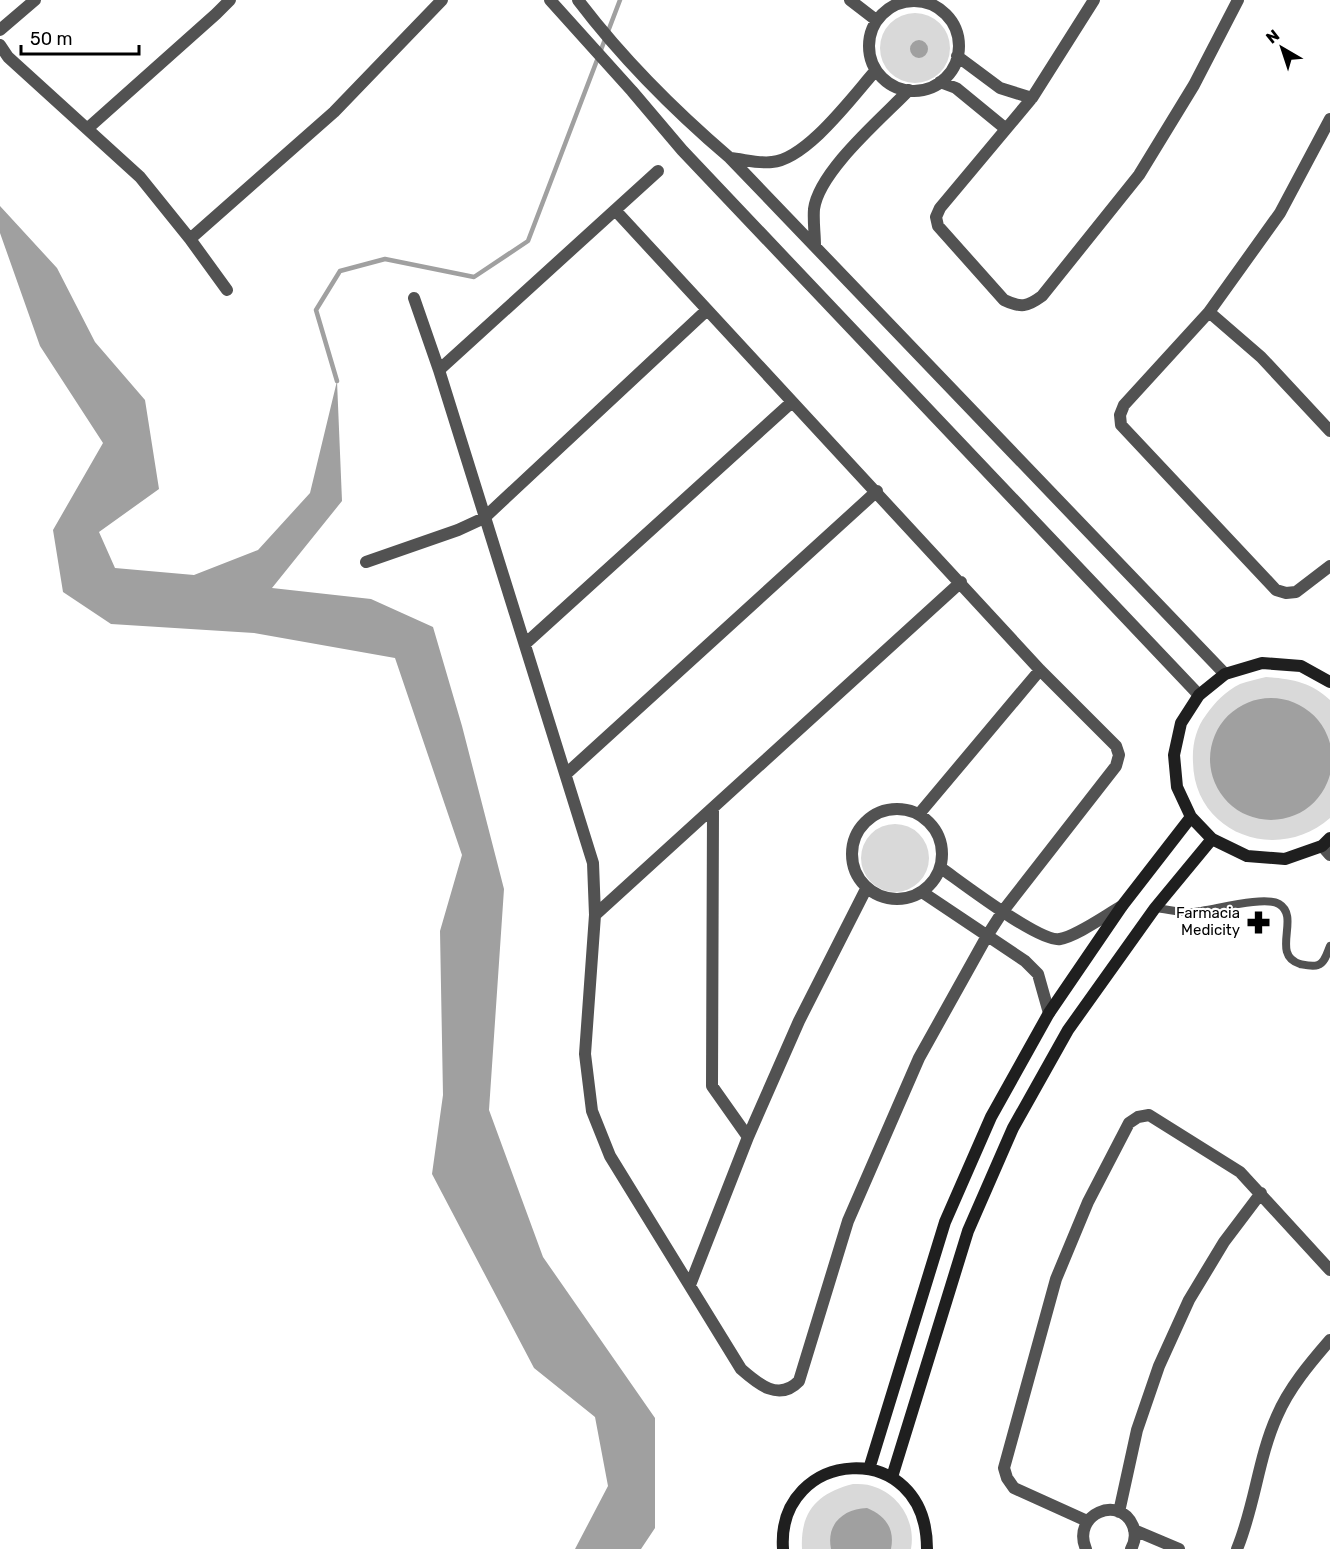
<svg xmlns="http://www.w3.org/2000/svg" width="1330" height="1549" viewBox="0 0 1330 1549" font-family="Rubik,sans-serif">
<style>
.green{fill:#d9d9d9}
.water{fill:#a0a0a0}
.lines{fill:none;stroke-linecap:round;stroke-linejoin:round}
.stream{stroke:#a0a0a0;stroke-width:4.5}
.lane{stroke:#525252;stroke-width:8}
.street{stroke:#525252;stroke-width:12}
.secondary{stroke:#1f1f1f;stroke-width:12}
.labels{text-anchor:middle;stroke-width:4.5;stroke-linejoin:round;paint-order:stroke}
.poi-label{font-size:15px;fill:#000;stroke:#fff;text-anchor:end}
</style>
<rect width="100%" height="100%" fill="#fff"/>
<path class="green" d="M880 48a35 35 0 1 1 70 0a35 35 0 1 1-70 0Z
M1266,677C1291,679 1311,682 1330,700V818C1278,864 1194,834 1193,762C1192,745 1196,728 1206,715C1215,702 1226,691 1240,684C1248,681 1258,679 1266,677Z
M861 858a34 34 0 1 1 68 0a34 34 0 1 1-68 0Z
M853,1484C859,1484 866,1484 872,1486C899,1494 916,1521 911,1549H802C800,1511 818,1493 853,1484Z"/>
<path class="water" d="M910 49a9 9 0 1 1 18 0a9 9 0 1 1-18 0Z
M0,206L57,268L95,342L145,400L159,489L99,532L115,568L194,575L258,550L310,493L337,381L342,501L272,588L371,599L433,627L462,726L504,889L489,1110L543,1257L655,1418V1528L641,1549H575L608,1486L595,1417L534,1368L432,1174L443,1095L440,931L462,855L395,658L254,633L111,624L63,592L53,530L103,443L40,346L0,233Z
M1210 759a61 61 0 1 1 122 0a61 61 0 1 1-122 0Z
M867,1508C886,1516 895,1529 891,1549H831C826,1524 843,1509 867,1508Z"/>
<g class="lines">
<path class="stream" d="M337,381L316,310L340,271L385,259L474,277L528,241L620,0"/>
<path class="lane" d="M1155,908C1167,909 1181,913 1192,912C1210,911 1264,895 1279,904C1301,917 1270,955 1300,964C1305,965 1313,967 1318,965C1325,963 1327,953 1330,946"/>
<path class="street" d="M550,0L632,91L682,150L1199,695
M578,0C622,58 675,111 730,158L1225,674
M850,0L876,20
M1094,0L1032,98L940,208L936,217L938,226L1004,300C1021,308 1027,307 1042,296L1139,175L1194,85L1238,0
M869 46a45 45 0 1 1 90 0a45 45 0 1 1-90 0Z
M0,30L35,0
M0,45L8,57L140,177L190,239L227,290
M957,56L1000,88L1032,98
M940,82L956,88L1006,129
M1330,119L1280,213L1209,312L1124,405L1120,415L1121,425L1276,590L1286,593L1296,592L1330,566
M87,129L216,14L230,0
M730,158C743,159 759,164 772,162C807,159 853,96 876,70
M190,239L334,112L442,0
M815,246C815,234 813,221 814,209C819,171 882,118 909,90
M414,298L439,370L593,863L595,915L585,1054L592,1111L610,1156L741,1369C758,1384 779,1402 799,1381L848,1221L919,1058L987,936L1003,911L1116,766L1119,755L1116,746L1040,670L615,210
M1209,312L1261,357L1330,431
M439,370L658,171
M366,562L458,530L484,518L707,310
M525,644L792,402
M566,774L877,491
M852 854a45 45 0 1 1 90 0a45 45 0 1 1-90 0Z
M713,809L712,1086L748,1137
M919,814L1040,670
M1322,846L1330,855
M941,868C961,882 1040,943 1060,939C1077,936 1106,915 1122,906
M922,892L1025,961L1038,974L1049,1013
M595,915L961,582
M690,1285L748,1137L799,1021L866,889
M1119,1512L1137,1430L1159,1366L1189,1300L1224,1242L1261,1193
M1087,1521L1014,1488L1007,1478L1004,1468L1056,1279L1088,1202L1129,1123L1138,1117L1149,1115L1240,1172L1330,1270
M1134,1530L1179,1549
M1086,1549C1071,1514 1120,1494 1133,1526C1136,1534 1135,1542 1131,1549
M1237,1549C1255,1506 1258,1458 1277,1416C1289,1388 1310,1363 1330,1340"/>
<path class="secondary" d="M1330,682L1301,666L1262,663L1225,674L1199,695L1181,723L1174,755L1177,787L1191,817L1212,839L1247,856L1285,859L1322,846L1330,838
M869,1469L945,1222L991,1117L1049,1013L1122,906L1191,817
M892,1477L968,1231L1013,1128L1068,1030L1155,908L1212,839
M783,1549C776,1448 927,1435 927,1549"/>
</g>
<defs>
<symbol id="pharmacy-bare" viewBox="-9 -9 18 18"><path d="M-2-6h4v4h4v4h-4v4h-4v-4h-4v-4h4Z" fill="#000" stroke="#fff" stroke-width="2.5" paint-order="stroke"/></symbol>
</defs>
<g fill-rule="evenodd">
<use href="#pharmacy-bare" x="1242" y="906" width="33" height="33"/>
</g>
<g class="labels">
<g class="poi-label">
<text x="1240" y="918">Farmacia<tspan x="1240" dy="17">Medicity</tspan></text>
</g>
</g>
<g transform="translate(1282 48) rotate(321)" stroke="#ffffff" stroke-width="4.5" paint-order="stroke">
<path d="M0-4.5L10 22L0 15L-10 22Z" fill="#000000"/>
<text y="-9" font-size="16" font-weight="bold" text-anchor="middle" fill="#000000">N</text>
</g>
<path d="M21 45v9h118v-9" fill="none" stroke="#000000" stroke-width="3"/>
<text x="30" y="45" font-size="18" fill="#000000" stroke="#ffffff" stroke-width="4.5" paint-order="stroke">50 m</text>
</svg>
